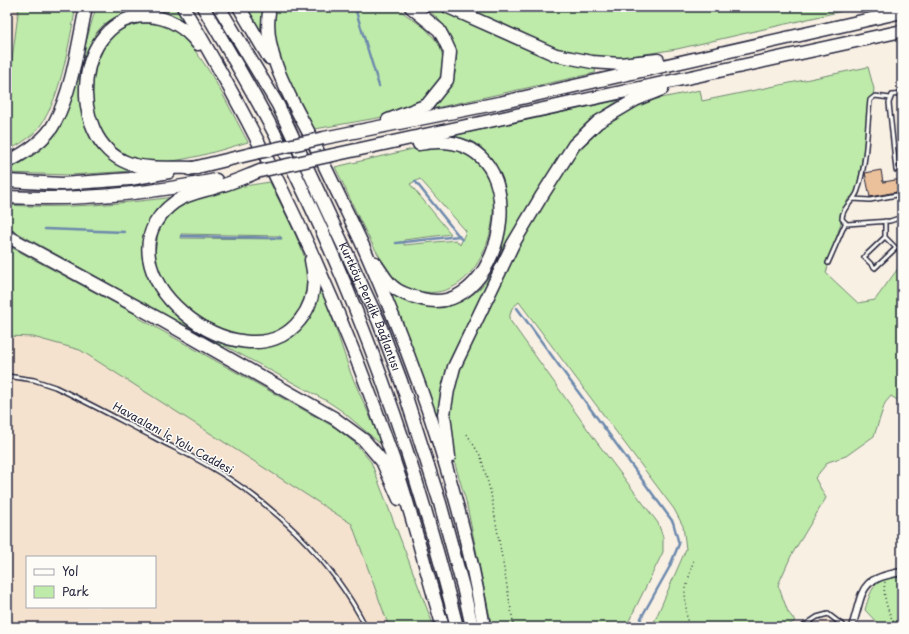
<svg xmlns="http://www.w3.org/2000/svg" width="909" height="634" viewBox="0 0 909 634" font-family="'Playpen Sans',sans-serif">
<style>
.built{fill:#f4e2ce;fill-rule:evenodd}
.green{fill:#beeba9;stroke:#708672;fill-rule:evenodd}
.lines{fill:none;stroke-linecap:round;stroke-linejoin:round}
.stream{stroke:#6c89ad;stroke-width:2.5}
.building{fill:#eac19a;stroke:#22223b}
.lane-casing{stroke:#22223b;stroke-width:6}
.street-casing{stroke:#22223b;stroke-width:9}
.highway-casing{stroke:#22223b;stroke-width:15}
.path{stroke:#22223b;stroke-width:1.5;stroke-dasharray:1 3;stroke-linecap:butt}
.lane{stroke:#fdfcf7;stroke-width:3}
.street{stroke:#fdfcf7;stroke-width:6}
.highway{stroke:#fdfcf7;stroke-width:12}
.highway-bridge-casing{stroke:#22223b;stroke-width:15;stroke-linecap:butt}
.highway-bridge{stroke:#fdfcf7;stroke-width:12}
.labels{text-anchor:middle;stroke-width:3;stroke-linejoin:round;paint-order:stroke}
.street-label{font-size:11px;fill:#22223b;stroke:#fdfcf7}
</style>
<rect width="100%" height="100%" fill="#f9f0e4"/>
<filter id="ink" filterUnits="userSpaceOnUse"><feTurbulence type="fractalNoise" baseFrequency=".025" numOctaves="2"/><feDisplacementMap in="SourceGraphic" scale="8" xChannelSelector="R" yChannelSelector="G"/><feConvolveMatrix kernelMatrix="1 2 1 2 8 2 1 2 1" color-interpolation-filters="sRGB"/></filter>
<g filter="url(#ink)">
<path class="built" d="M7,7H19L7,97Z
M7,336L33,337L82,350L352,524L389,627H7ZM27,557H155V607H27Z
M827,618L838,627H813Z"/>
<path class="green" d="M19,7H76C69,42 60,106 35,132C27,140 17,146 7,151V97Z
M96,7H177L186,22C171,15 157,8 140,9C126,11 105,20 97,32C76,63 74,114 94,145C102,157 119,164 132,171L70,175L7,173V169L20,164L47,142L65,116Z
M245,7H264L260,32Z
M276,7H395L425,28L440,45L443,59L442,72L438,82L424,101L383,117L315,129C303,106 273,56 272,31C271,23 274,14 276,7Z
M422,7H439L473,23L596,67L595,73L431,109C452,88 464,68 451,38C448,33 444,25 439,20C435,15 428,11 422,7Z
M461,7H860L677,49L626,57L627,59L600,58L549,46Z
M141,23C148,24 156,23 163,25C198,35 230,111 248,142C217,151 168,168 137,160C124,157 109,149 102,137C85,108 89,48 121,29C126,26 135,25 141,23Z
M868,67L874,89L856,195L848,199L826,273L858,303L875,300L902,263V403L891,396L885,403L874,436L846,456L828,462L815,478L826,498L791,556L778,585L788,612L795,621L785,627H652L686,549L683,526L674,509L519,302L512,308L509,319L596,441L658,523L663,537V552L626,627H492L466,501L454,461L449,420L451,394L460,367L520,242L577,150L597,129L616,114L647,101L700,90L702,101Z
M619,100L591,119L569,144L442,390L439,430L386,285C391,289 396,297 401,300C425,312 462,308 481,287C513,250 522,167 471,141C466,139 459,138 453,136Z
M426,146C436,147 449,146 459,149C463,150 468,155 471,158C517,190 486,300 425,292C416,291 404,287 397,282C394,279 391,273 388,269C366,239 352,201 335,167ZM420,179L466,231L460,245L456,240L404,245V240L451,234L410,184Z
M270,182C282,208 306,249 309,277C311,293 302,312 289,322C285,325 280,330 275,333C233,352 167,306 155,265C153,259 156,248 157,241C157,237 157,230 159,226C161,220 172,210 177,206C197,192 245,186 270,182ZM181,234L280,236L282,239L181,238Z
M174,197L152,219L146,234L143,252L148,276L159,293L243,345L244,348C289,347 315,328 320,282L351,374L383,446L342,411L327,401L225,346L224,347L7,227V205C63,209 118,204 174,197Z
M7,245L137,315L139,318L336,428L356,444L371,462L434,627H389L352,524L80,350L33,337L7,336Z
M902,577V627H881L865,610C872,585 875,579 902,577Z"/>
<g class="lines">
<path class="stream" d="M355,8L379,86
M415,181L462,240
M45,229L124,232
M181,236L281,238
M396,243L459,236
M517,308L673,522L679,544L669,568L641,618L639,627"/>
</g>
<path class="building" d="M881,170L883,182L902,179V191L870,197L865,173Z"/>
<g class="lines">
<defs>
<path id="lane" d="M890,98L875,96L870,100C867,130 867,161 858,190C855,202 842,206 842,219L847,224L890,221L902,217
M896,170L889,103L892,95L902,94
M853,199L870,200L902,194
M885,237L896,248L875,268L864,257L885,237V221
M828,263L845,224
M7,376L34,380L55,387C89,403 122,421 155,438C172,447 190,455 207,465C273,503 331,558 366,627
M802,627L817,617L828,614L845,627"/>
<path id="street" d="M852,627C864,591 857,579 902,572"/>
<g id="highway">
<path d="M183,7C269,150 340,303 394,461C413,516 426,572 443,627"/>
<path d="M203,7C239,68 275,130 305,194C371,333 420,478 457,627"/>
<path id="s1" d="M219,7L278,105L378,320L401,381L440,503L463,587L472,627"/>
<path d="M239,7L269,58"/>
<path d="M270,7C260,50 292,100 311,137C328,174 347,211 364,248C418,369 462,496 484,627"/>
<path d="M448,7L556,55L592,62L620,64L658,60"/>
<path d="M388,120L427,105L447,80L450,52L445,41L439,30L411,7"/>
<path d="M324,138L499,103L902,12"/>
<path d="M333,155L902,31"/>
<path d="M7,162C24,154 47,139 55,122C73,87 78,44 86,7"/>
<path d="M197,168C176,167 147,170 128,163C65,139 74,16 147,16C168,17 186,28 198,44"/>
<path d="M189,169L251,154"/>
<path d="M260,171C247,176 234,182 220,186C205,191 188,193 175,202C86,267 244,393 300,320C314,303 316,281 311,260"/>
<path d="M7,181L62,184L130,179L169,172"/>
<path d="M7,197C78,201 146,194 216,180"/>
<path d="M7,236L163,321L334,418L364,440L382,461L399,499"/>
<path d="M375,263C380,270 385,279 391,285C399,293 411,296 422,299C507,323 546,120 419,144"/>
<path d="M449,457L444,414L448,390L454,367L513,244L541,197L574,145L598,122L635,100L662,89"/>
</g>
</defs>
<use href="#lane" class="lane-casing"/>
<use href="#street" class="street-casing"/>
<use href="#highway" class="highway-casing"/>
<path class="path" d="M467,434L481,457L491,494L514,627
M885,582C882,597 889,614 896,627
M682,627L687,620L685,592L694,558"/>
<use href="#lane" class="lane"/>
<use href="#street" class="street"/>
<use href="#highway" class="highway"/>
<defs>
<path id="highway-bridge" d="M251,154L324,138
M260,171L333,155"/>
</defs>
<use href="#highway-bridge" class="highway-bridge-casing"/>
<use href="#highway-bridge" class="highway-bridge"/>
</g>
</g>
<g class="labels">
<g class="street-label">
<text dy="4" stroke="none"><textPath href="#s1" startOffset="336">Kurtköy-Pendik Bağlantısı</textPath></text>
<text transform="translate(173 438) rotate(29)" y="4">Havaalanı İç Yolu Caddesi</text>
</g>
</g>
<rect width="909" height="634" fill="none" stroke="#fdfcf7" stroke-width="24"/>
<rect x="12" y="12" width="885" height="610" fill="none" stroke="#22223b" stroke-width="1.5" filter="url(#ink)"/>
<rect x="26" y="556" width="130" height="52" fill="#fdfcf7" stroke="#a5a5ac"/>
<rect x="34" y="569" width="20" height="6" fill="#fdfcf7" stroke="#a5a5ac"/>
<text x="62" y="576" font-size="12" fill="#22223b">Yol</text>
<rect x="34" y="586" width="20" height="12" fill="#beeba9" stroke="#a5a5ac"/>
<text x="62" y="596" font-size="12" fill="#22223b">Park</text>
</svg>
